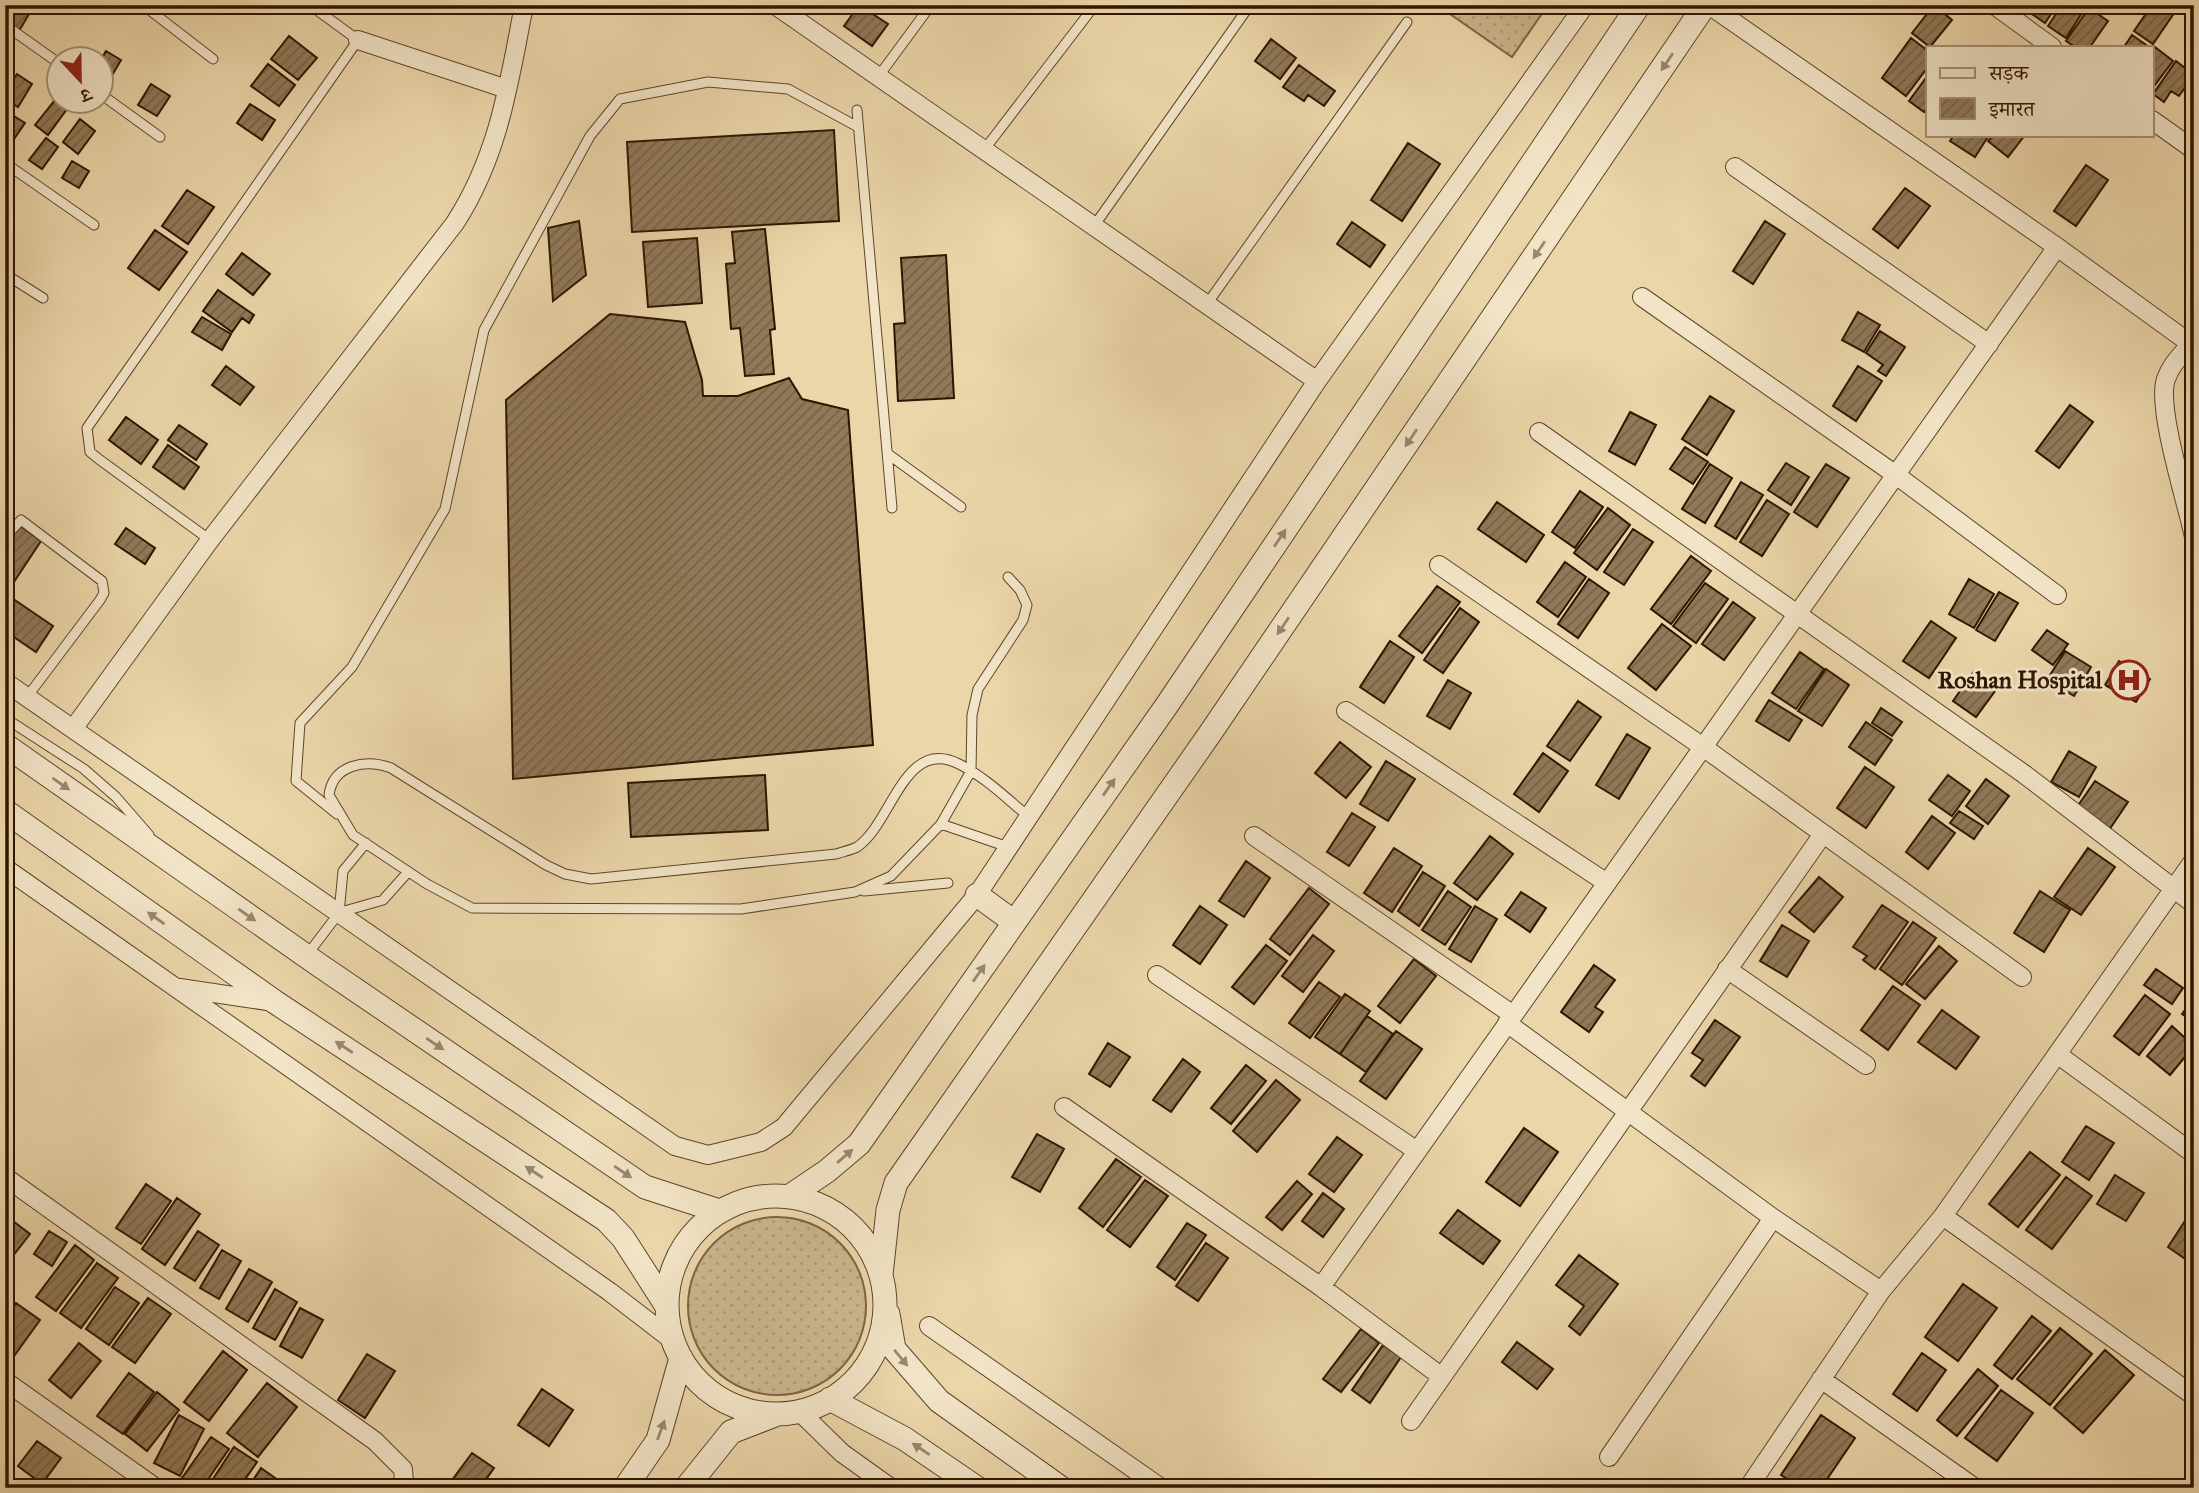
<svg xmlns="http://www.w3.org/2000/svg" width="2199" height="1493" viewBox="0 0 2199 1493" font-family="'IM FELL Great Primer','Noto Serif Devanagari',serif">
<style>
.grass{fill:url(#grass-dots);stroke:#7c6546;stroke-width:2}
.building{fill:url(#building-hatch);stroke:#2e1501;stroke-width:2}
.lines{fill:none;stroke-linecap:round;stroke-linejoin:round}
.service-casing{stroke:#5d452b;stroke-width:11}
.minor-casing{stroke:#5d452b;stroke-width:20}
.tertiary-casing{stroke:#5d452b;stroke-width:25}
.service{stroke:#f2e4c7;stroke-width:9}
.minor{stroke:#f2e4c7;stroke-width:18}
.tertiary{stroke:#f2e4c7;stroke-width:23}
.oneway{fill:#9a876e}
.labels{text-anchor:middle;stroke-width:6;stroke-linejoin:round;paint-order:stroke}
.poi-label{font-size:24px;font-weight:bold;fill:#2e1501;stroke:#f2e4c7;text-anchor:end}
</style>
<defs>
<pattern id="grass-dots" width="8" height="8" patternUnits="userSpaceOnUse" patternTransform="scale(1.75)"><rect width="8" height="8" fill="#cbb58c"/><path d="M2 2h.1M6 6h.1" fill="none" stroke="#af9b77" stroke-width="1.8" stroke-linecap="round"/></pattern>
<pattern id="building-hatch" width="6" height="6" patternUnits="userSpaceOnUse" patternTransform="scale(1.75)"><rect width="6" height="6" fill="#907958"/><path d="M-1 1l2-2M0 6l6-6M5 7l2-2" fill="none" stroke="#766246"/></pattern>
</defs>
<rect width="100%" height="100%" fill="#ebd6a9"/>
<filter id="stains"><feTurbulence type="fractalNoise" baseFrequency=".00286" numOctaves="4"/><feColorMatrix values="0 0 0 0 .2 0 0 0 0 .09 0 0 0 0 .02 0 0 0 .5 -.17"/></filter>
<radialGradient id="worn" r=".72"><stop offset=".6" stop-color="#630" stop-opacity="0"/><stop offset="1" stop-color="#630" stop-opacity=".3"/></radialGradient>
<path class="grass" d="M1437,5H1527L1541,15L1512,57Z
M688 1306a89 89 0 1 1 178 0a89 89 0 1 1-178 0Z"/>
<path class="building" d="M20,5L32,9L19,31L8,25Z
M859,5L888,24L872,46L844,26Z
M1934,5L1952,20L1930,47L1912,33Z
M2034,5H2057L2045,23L2029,12Z
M2062,5H2087L2066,38L2048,26Z
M2100,5H2117L2112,13Z
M2152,5L2179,6L2153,44L2134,31Z
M2089,8L2108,21L2090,47H2075L2066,41Z
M2132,35L2149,47H2124Z
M289,36L317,58L298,80L271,59Z
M1911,38L1928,51V67L1906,96L1882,78Z
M1271,39L1296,58L1280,79L1255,61Z
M2155,47L2173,61L2152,89V52Z
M106,51L121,60L107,84L102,80L101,60Z
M2176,61L2194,75L2179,96L2171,91L2164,102L2153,94Z
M268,64L295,85L279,106L251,86Z
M1299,65L1335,91L1324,106L1308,95L1304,101L1283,87Z
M17,74L32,84L18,107L5,99V91Z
M1928,75V106L1924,112L1909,101Z
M151,84L170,96L157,116L138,105Z
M55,100L67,109L48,135L35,125Z
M250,104L275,120L262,140L237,123Z
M5,105L13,110L5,122Z
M14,116L25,123L10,145L5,142V128Z
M80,119L95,131L78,154L63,142Z
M834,130L839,221L632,232L627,142Z
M1954,135H1989L1975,157L1950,141Z
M1993,135H2025L2008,157L1988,141Z
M46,138L58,147L42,169L29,160Z
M1408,143L1440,164L1402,221L1371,200Z
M72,161L89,171L79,188L62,178Z
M2086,165L2108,180L2076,226L2054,211Z
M1905,188L1930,206L1898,248L1873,229Z
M187,190L214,207L188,244L162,226Z
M579,221L586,275L553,301L548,228Z
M1765,221L1785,234L1753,284L1733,271Z
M1352,222L1385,245L1370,267L1337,244Z
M765,229L775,329L770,330L774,374L745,376L740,328L731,329L726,264L735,263L732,232Z
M155,230L187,252L159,290L128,268Z
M697,238L702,303L648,307L643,242Z
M242,253L270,274L253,295L226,274Z
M946,255L954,398L898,401L894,324L905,323L901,258Z
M218,290L254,315L249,323L242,318L232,332L203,311Z
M1858,312L1880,325L1864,352L1842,340Z
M610,314L685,322L702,380L703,396H738L789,378L802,399L848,410L873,745L513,779L506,400Z
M202,317L231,334L222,350L192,332Z
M1880,331L1905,347L1886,376L1878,371L1883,365L1866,353Z
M226,366L254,387L240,405L212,385Z
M1858,366L1882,381L1856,421L1833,406Z
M1710,396L1734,411L1707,455L1682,439Z
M2070,405L2093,422L2059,468L2036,451Z
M1630,412L1656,425L1635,465L1609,451Z
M126,417L158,440L141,464L109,440Z
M179,425L207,444L196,460L168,440Z
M168,445L199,467L184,489L153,467Z
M1685,447L1708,462L1693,484L1670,469Z
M1786,463L1809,477L1791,505L1768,490Z
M1710,464L1732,478L1705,523L1682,509Z
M1826,464L1849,478L1817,527L1794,512Z
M1741,482L1763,495L1736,539L1715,526Z
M1580,491L1603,507L1575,548L1552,532Z
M1767,500L1789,514L1762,556L1740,542Z
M1497,502L1544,535L1526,562L1478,529Z
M1608,508L1630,525L1597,570L1574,553Z
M19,525L41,541L6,594L53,626L36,652L5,631V544Z
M126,528L155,548L145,564L115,544Z
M1633,529L1653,542L1624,585L1604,572Z
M1691,556L1711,571L1671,624L1651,609Z
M1565,562L1586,577L1558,617L1537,602Z
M1589,579L1609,593L1578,638L1558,624Z
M1969,579L1994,594L1974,628L1949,614Z
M1705,583L1728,599L1696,643L1673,626Z
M1437,586L1460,602L1422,653L1399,636Z
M1999,592L2018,603L1995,641L1976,630Z
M1733,602L1755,618L1724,660L1702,644Z
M1460,608L1479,622L1443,673L1424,660Z
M1931,621L1956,638L1929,678L1903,661Z
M1662,624L1691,646L1656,690L1628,668Z
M2047,630L2068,644L2053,665L2032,650Z
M1390,641L1414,657L1384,703L1360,687Z
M2065,651L2091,667L2074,696L2047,680Z
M1800,652L1824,669L1796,709L1772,693Z
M2119,661L2150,679L2136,702L2105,685Z
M1826,669L1849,685L1822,726L1798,711Z
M1974,671L1998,687L1976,717L1953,701Z
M1448,680L1471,693L1450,729L1427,716Z
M1769,700L1802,720L1789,741L1756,721Z
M1578,701L1601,717L1570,761L1547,746Z
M1881,708L1902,722L1892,736L1872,723Z
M1866,722L1892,740L1875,765L1849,747Z
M1627,734L1650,748L1619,799L1596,785Z
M1340,742L1371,767L1346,798L1315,773Z
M2069,751L2096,767L2079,797L2051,782Z
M1543,753L1568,771L1539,812L1514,794Z
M1386,761L1415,779L1388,821L1360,804Z
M1865,767L1894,787L1866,828L1837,808Z
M765,775L768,830L631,837L628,783Z
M1948,775L1970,791L1952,816L1929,800Z
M1986,779L2009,796L1988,824L1966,806Z
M2095,781L2128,802L2109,830L2077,807Z
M1959,811L1983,826L1974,839L1950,823Z
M1352,813L1375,827L1349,866L1327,852Z
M1932,816L1955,833L1928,869L1906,852Z
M1490,836L1513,854L1477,900L1454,883Z
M1394,848L1422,866L1392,912L1364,893Z
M2088,848L2115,867L2081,915L2054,897Z
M1246,861L1270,878L1244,917L1219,901Z
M1423,872L1445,886L1419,926L1398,911Z
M1819,877L1843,897L1814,932L1789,912Z
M1309,888L1329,904L1290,955L1270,939Z
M1448,891L1471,907L1445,945L1422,930Z
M2040,891L2070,910L2044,952L2014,933Z
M1521,892L1546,908L1530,932L1505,915Z
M1882,905L1908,922L1875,969L1863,960L1867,956L1853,947Z
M1200,906L1227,925L1200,964L1173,945Z
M1475,906L1497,919L1471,962L1449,949Z
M1913,922L1936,938L1902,985L1880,969Z
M1782,925L1809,941L1787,977L1760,961Z
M1313,935L1334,951L1303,992L1282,976Z
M1266,945L1287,961L1254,1004L1232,987Z
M1939,946L1957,961L1925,999L1906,984Z
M1414,959L1436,976L1400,1023L1378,1006Z
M1594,965L1615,980L1595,1007L1603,1012L1589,1032L1561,1012Z
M2156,969L2183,988L2172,1004L2144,985Z
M1319,982L1340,997L1310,1038L1289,1023Z
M1893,986L1920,1005L1888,1050L1861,1030Z
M1345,994L1370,1011L1340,1054L1315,1037Z
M2145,995L2170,1014L2139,1055L2114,1036Z
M2194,998V1022L2182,1014Z
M1942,1010L1979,1037L1956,1069L1918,1042Z
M1367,1016L1393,1034L1366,1072L1340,1054Z
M1715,1020L1740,1037L1705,1086L1691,1076L1703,1060L1692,1053Z
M2172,1026L2194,1046L2170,1075L2147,1056Z
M1396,1031L1422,1049L1386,1099L1360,1081Z
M1108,1043L1130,1057L1110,1087L1089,1074Z
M1183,1059L1200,1072L1171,1112L1153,1100Z
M1246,1065L1266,1081L1231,1124L1211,1108Z
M1276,1080L1300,1100L1257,1152L1233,1131Z
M2086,1126L2114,1143L2089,1180L2062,1162Z
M1524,1128L1558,1152L1520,1206L1486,1182Z
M1037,1134L1064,1149L1040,1192L1012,1177Z
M1337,1137L1362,1155L1334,1192L1309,1174Z
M2030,1152L2060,1175L2018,1227L1989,1204Z
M1116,1159L1141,1177L1103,1227L1079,1208Z
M2115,1175L2144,1193L2126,1221L2097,1204Z
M2066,1177L2092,1196L2052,1249L2026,1230Z
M1145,1180L1168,1196L1130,1247L1107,1230Z
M1297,1181L1312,1194L1282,1230L1266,1217Z
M146,1184L171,1201L141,1244L116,1228Z
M1323,1193L1344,1209L1323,1237L1302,1221Z
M177,1198L200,1214L165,1265L142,1249Z
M2194,1207V1265L2168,1247Z
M1458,1210L1500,1241L1483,1264L1440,1233Z
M5,1215L30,1234L5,1266Z
M1187,1223L1206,1235L1175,1280L1157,1267Z
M49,1231L67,1242L52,1266L34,1254Z
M198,1231L219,1245L195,1281L174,1268Z
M1206,1243L1228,1258L1198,1301L1176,1286Z
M75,1245L94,1260L56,1311L36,1297Z
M222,1250L241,1261L219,1299L200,1288Z
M1579,1255L1618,1284L1580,1335L1569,1326L1584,1306L1556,1285Z
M97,1263L118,1278L81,1328L60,1313Z
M249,1269L272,1282L248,1322L226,1309Z
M1963,1284L1997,1308L1958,1361L1925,1337Z
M115,1287L139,1303L109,1345L86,1329Z
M275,1289L297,1302L275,1340L253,1328Z
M148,1298L171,1314L135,1363L112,1347Z
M16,1303L40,1320L12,1359L5,1355V1319Z
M300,1308L323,1320L302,1358L280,1346Z
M2032,1316L2051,1331L2012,1379L1994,1365Z
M2060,1328L2092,1354L2050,1405L2017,1379Z
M1361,1329L1379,1343L1341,1392L1323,1379Z
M1517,1342L1553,1369L1537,1389L1502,1362Z
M79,1343L101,1361L71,1398L49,1380Z
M1383,1345L1401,1357L1370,1403L1352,1390Z
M2105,1350L2134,1375L2083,1433L2054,1408Z
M223,1351L247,1370L209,1421L184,1402Z
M1922,1353L1946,1370L1917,1411L1893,1394Z
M367,1354L395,1371L365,1418L338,1400Z
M1978,1369L1998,1386L1957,1436L1937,1420Z
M129,1373L154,1392L123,1434L97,1416Z
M267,1383L297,1407L258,1457L227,1433Z
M542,1389L573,1410L549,1446L518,1425Z
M2001,1390L2033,1413L1997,1461L1965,1438Z
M157,1392L179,1410L147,1451L125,1434Z
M179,1415L204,1429L180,1476L154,1463Z
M1821,1415L1855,1438L1821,1488H1801L1781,1475Z
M211,1437L229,1449L202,1488H196L182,1478Z
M37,1441L61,1458L42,1484L18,1466Z
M234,1447L257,1462L239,1488H207Z
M472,1453L494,1468L480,1488H463L452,1480Z
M261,1468L285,1485L283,1488H248Z
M13,1480L25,1488H8Z
M298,1481L307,1488H293Z"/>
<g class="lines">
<defs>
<path id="service" d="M143,5L213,59
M5,25L60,64
M878,77L931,5
M102,95L160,137
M857,110L892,508
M984,150L1095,5
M5,163L94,225
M1094,226L1250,5
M5,274L43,298
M1207,304L1407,22
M888,454L961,507
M5,537L21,520L102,581L104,593L100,600L27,697
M210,540L100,460L90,452L87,428L358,40L310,5
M5,718L84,769L116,797L149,835
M337,814L296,781L300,723L352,667L445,509L484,330L590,136L620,99L708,82L788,89L858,127
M941,824L971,771L972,715L978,689L1023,620L1027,605L1020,590L1008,577
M1008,847L941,824L891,876L855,892L741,909L472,908L427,884L353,835L329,795C333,764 366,759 391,768L546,865L565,874L591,879L836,854C842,852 851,850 857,847C892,824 904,736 959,764C985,777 1006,798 1028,816
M864,891L948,883
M341,912L383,900L408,872
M307,955L339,913L343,871L366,843"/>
<path id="minor" d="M775,5L1317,381
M1709,5L2057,247L2191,344
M1994,5L2052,47
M358,40L507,89
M2152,120L2194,150
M1735,167L1989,344
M1642,297L1896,475L2057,595
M2194,340C2184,353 2172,362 2166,379C2156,407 2187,503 2194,537
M1539,432L2024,774L2194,904
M1439,565L1703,747L2022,977
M5,682L675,1146L708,1155L761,1142L784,1127L977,895L1317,381L1585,5
M1346,711L1607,883
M73,729L210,540L455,223C499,155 509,83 524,5
M1254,836L1513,1015
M5,868L610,1292L671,1339
M1727,969L1866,1065
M1157,975L1417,1151
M180,988L274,1002
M1507,1023L1773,1218L1881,1291
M2057,1054L2194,1154
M1064,1107L1321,1287L1442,1377
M5,1177L375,1441L403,1469L404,1483L401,1488
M1943,1216L2194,1396
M1321,1287L2057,247
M929,1326L1161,1488
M1821,1379L1975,1488
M5,1381L156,1488
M799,1411L842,1453L891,1488
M1411,1421L1823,834
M1609,1457L1773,1218
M1748,1488L1881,1291L1943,1216L2194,860"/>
<path id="tertiary" d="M5,745L319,965L645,1187L719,1211
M5,811L275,1002L606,1220L623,1238L666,1305
M977,895L1014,922
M790,1196L827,1171L859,1144L1167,705L1639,5
M667 1305a109 109 0 1 1 218 0a109 109 0 1 1-218 0Z
M881,1275L888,1210L896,1183L1209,735L1705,5
M888,1314L894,1349L939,1401L1061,1488
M830,1399L905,1439L977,1488
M625,1488L658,1440L681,1358
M686,1488L731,1432L775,1415"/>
</defs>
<use href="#service" class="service-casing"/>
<use href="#minor" class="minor-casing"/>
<use href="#tertiary" class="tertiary-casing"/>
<use href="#service" class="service"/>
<use href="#minor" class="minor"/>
<use href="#tertiary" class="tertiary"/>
</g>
<defs><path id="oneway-solid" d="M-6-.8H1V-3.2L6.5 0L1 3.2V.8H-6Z" transform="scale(1.75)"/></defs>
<g class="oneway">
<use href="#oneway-solid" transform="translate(1667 62) rotate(124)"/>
<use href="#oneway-solid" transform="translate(1539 250) rotate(124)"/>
<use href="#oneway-solid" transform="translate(1411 438) rotate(124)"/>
<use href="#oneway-solid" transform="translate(1280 538) rotate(-56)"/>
<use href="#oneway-solid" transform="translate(1283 626) rotate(124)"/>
<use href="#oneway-solid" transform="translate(61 784) rotate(35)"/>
<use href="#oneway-solid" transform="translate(1109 787) rotate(-55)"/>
<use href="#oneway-solid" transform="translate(247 915) rotate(35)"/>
<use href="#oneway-solid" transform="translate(156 918) rotate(-145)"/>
<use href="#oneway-solid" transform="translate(979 973) rotate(-55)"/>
<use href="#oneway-solid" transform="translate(435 1044) rotate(34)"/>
<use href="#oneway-solid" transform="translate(344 1047) rotate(-147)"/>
<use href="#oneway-solid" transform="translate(845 1156) rotate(-41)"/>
<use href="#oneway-solid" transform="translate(534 1172) rotate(-147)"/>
<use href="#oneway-solid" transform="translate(623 1172) rotate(34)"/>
<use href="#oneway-solid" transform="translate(901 1358) rotate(50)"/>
<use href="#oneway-solid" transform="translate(661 1430) rotate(-70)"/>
<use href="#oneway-solid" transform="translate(921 1449) rotate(-146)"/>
</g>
<defs>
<symbol id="hospital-ring" viewBox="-11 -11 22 22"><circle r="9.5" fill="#f2e4c7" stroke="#8f2418" stroke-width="1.5"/><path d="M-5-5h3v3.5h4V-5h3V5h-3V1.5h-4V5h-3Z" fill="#8f2418"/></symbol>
</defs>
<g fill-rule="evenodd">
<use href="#hospital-ring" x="2107" y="658" width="44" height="44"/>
</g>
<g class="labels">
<g class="poi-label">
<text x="2102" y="688">Roshan Hospital</text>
</g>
</g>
<rect width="2199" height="1493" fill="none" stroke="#ebd6a9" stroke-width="28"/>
<rect x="7" y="7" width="2185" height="1479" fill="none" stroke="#2e1501" stroke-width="3.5"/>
<rect x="14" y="14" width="2171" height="1465" fill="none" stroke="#2e1501" stroke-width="2"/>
<rect x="1926" y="46" width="228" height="91" fill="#f2e4c7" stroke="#a49178" stroke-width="2"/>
<rect x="1940" y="68" width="35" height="10" fill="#f2e4c7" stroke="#a49178" stroke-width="2"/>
<text x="1989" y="80" font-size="21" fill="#2e1501">सड़क</text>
<rect x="1940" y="98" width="35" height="21" fill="url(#building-hatch)" stroke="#a49178" stroke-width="2"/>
<text x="1989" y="116" font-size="21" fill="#2e1501">इमारत</text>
<g transform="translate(80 80) rotate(158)"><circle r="33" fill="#f2e4c7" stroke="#a49178" stroke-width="2"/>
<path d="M0-5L12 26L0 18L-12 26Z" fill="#8f2418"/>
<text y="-10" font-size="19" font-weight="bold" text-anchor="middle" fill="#2e1501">उ</text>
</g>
<rect width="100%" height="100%" filter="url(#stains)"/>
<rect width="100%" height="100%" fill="url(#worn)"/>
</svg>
